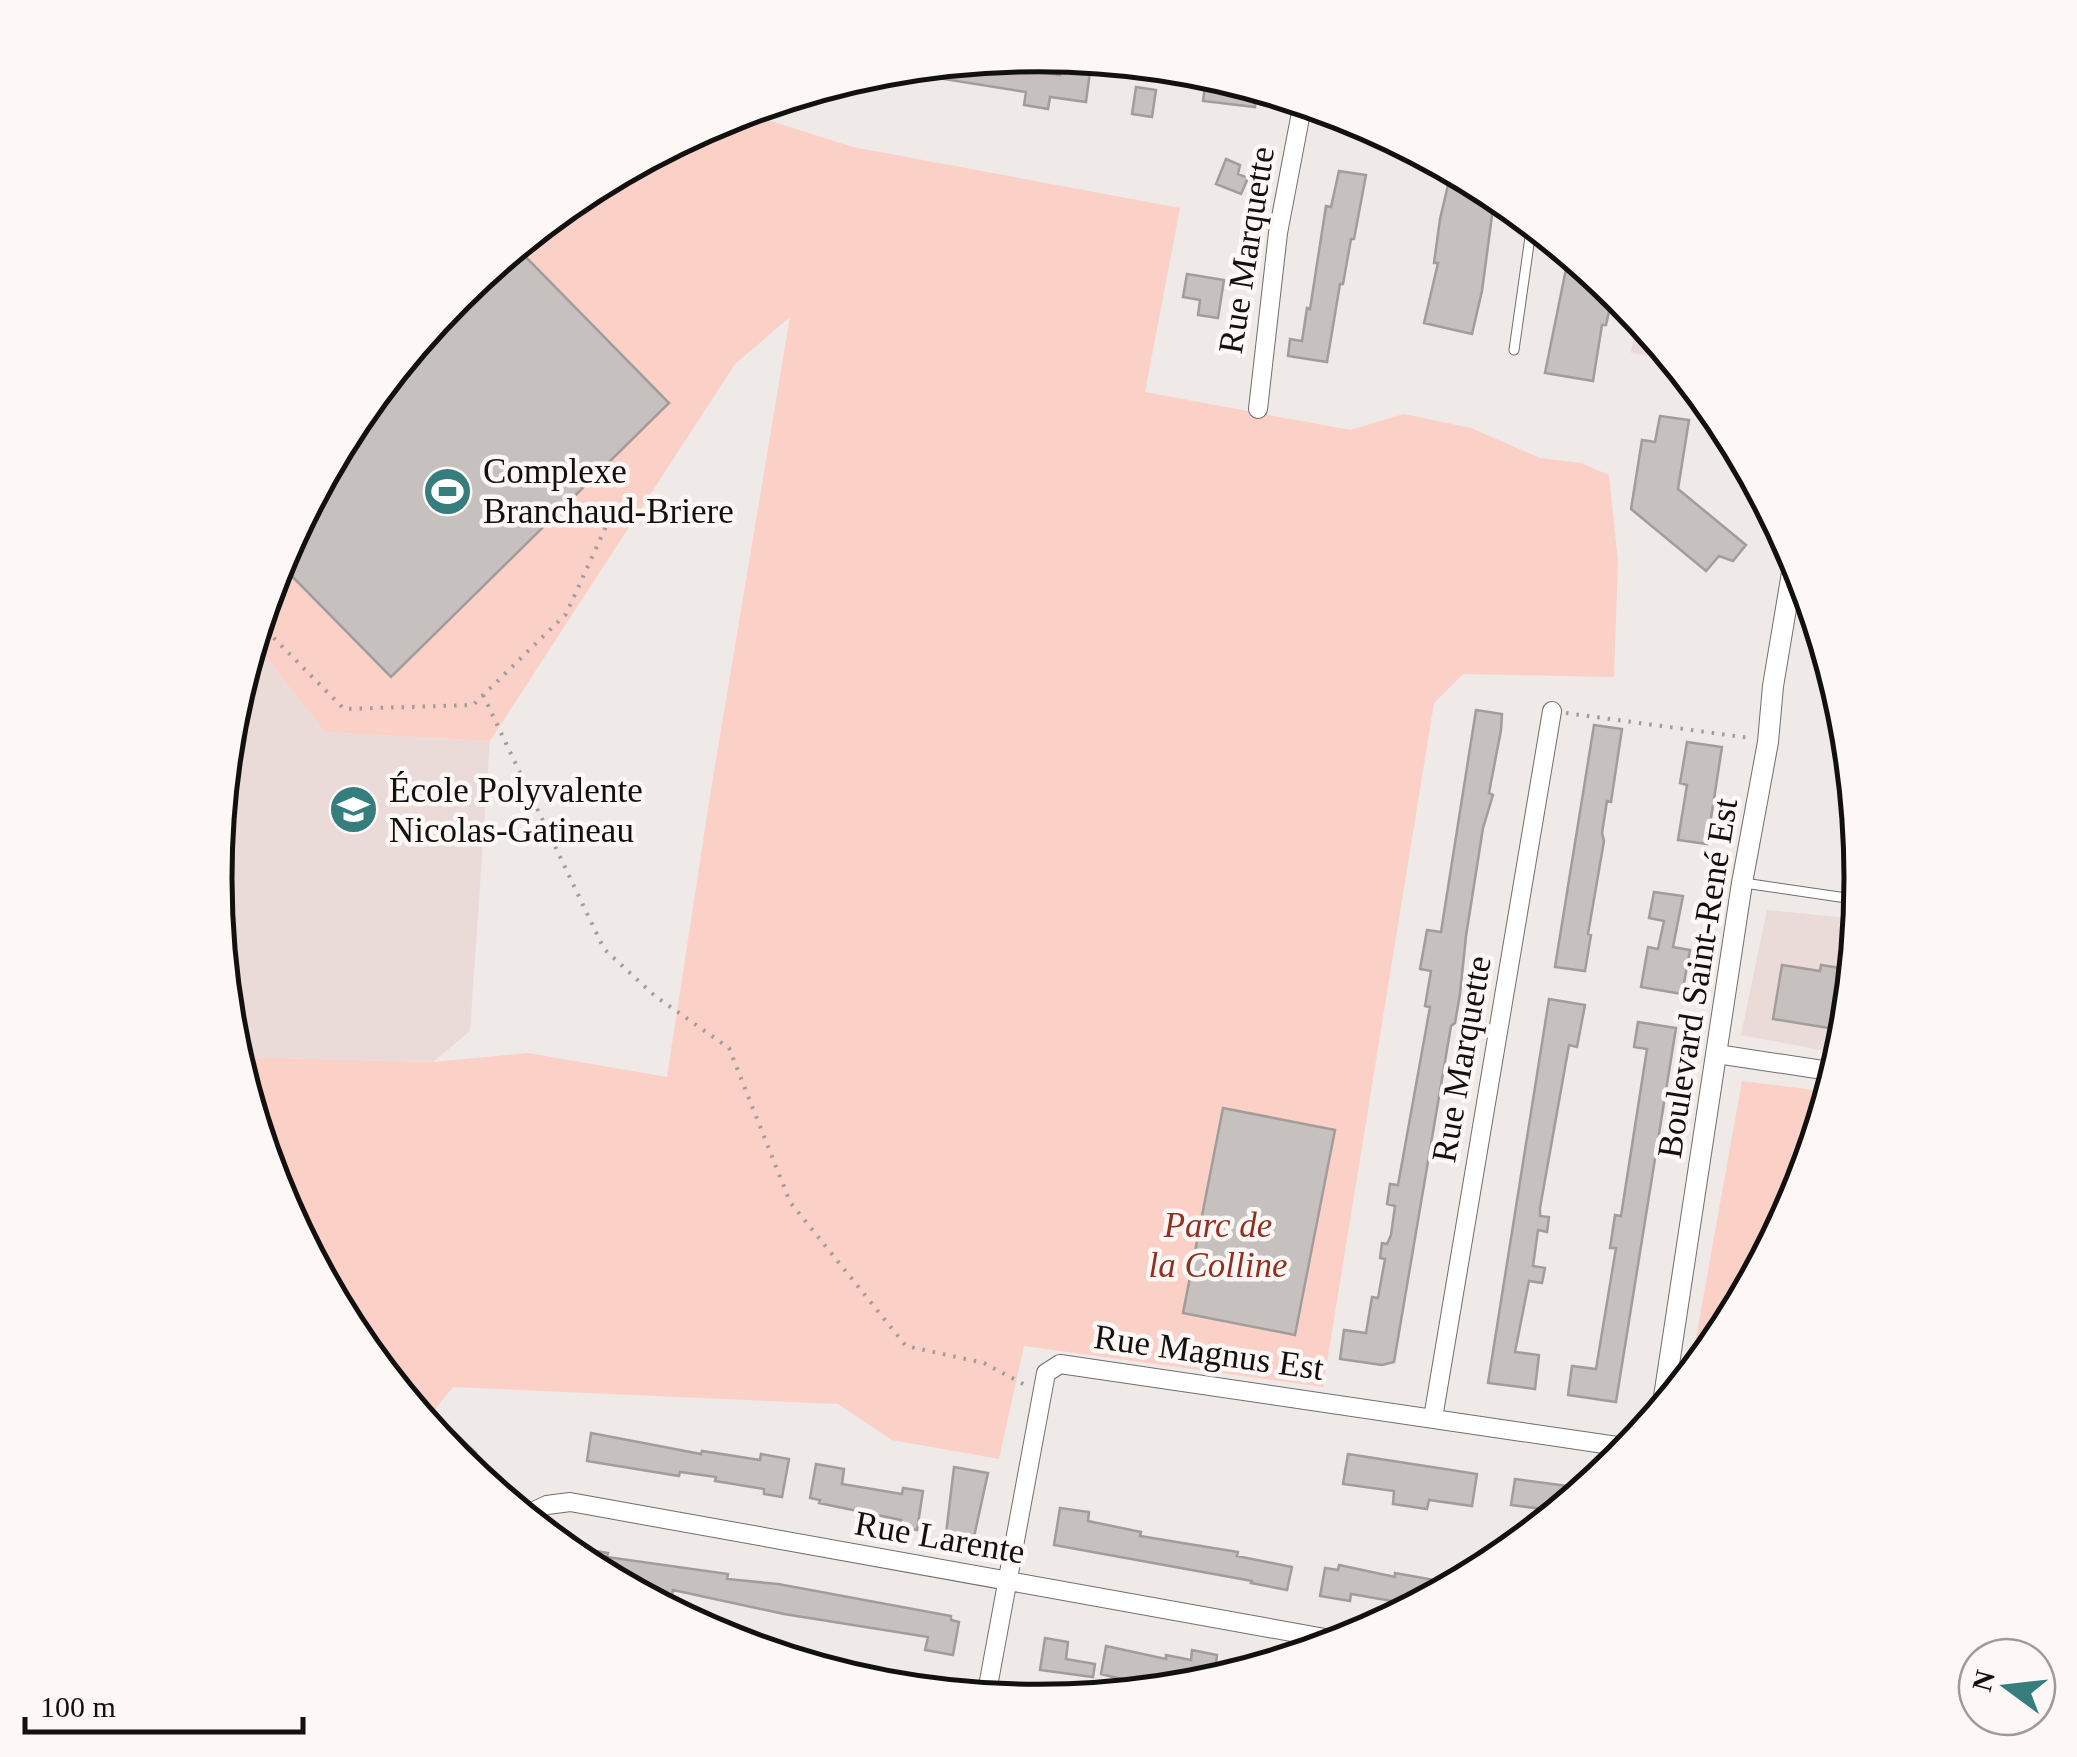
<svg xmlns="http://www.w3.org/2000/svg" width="2077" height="1757" viewBox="0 0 2077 1757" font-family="'Times New Roman',serif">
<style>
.built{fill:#eadbd8}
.green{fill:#fbd0c7}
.building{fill:#c6c0bf;stroke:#a29c9b;stroke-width:2.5}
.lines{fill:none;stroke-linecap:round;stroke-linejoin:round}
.service-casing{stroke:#726d6c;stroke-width:11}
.minor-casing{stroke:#726d6c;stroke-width:20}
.tertiary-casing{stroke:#726d6c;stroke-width:22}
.path{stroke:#a19d9c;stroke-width:4;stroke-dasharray:2.5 8;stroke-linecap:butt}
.service{stroke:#fff;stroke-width:9}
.minor{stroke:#fff;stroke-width:18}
.tertiary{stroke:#fff;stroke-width:20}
.labels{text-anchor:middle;stroke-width:9;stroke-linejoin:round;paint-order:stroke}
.street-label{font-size:35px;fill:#131110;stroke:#fdf7f5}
.poi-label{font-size:35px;fill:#131110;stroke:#fdf7f5;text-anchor:start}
.park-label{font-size:35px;font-style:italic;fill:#903020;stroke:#fdf7f5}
.rim{fill:none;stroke:#131110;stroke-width:5}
</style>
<rect width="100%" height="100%" fill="#efe9e8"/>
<path class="built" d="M1637,316L1672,359L1631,353Z
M254,642L325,732L490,741L470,1031L433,1062L236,1057L231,1039L215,878L231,717Z
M1767,910L1858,919L1846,1040L1842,1054L1741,1035Z"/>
<path class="green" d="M742,112L853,147L1180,208L1145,392L1350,430L1404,414L1471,428L1540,458L1581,463L1609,475L1618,562L1614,677L1463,674L1434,703L1323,1387L1024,1346L999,1459L892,1440L838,1404L453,1387L425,1422L353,1336L277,1193L236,1057L433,1062L528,1053L667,1077L710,796L790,317L735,364L490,741L325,732L254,642L278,563L354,421L457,296L581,193L724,117Z
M1742,1081L1830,1092L1799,1194L1723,1336L1689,1377Z"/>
<path class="building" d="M995,59L1004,61L1003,66L1060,75L1063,59L1091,64L1086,102L1050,97L1048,109L1024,105L1026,92L906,73V68Z
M1223,78L1257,88L1255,107L1203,101L1206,80L1223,82Z
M1136,87L1156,90L1152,117L1132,114Z
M1340,114L1354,118L1385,134L1384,137L1338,129Z
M1226,159L1240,165L1238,174L1248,178L1241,194L1216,184Z
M1339,171L1366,175L1354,239H1351L1343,284H1340L1327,362L1288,356L1290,339L1302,341L1307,308L1310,309L1326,206L1331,207Z
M1449,181L1495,193L1482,291L1472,334L1424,323L1438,263H1434L1440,219Z
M516,247L669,403L391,677L278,562L354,421L457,296Z
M1569,254L1614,290L1606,325H1602L1593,381L1545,373Z
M1187,274L1224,280L1218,318L1198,315L1200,300L1183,297Z
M1660,416L1689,420L1678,489L1746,545L1733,561L1719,556L1706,571L1631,509L1642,440L1655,442Z
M1476,710L1502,714L1501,730L1489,793L1493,795L1483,828L1466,936L1460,994L1455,1023L1451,1026L1394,1362L1382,1365L1340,1359L1344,1330L1366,1333L1372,1297L1378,1298L1385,1259L1380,1258L1382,1243L1387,1244L1391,1235L1395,1206L1387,1204L1390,1184L1398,1185L1430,1007L1425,1006L1431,971L1420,969L1424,947L1427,930L1441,932Z
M1594,725L1622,729L1611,802L1607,801L1602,833L1604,841L1588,934L1591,935L1585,971L1555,967Z
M1687,742L1722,747L1707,844L1678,840L1687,785L1680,783Z
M1654,892L1683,896L1673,947L1690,950L1682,994L1641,987L1648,947L1658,949L1664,921L1649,918Z
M1782,965L1820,971L1821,965L1853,970L1847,1031L1773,1019Z
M1549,999L1585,1005L1577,1047L1569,1045L1540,1208V1216L1549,1217L1547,1232L1538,1230L1533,1266L1545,1268L1542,1283L1529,1281L1515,1352L1539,1355L1535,1389L1488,1383Z
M1638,1022L1676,1028L1616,1402L1568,1395L1572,1366L1596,1369L1616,1248H1610L1615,1215L1621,1216L1647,1049L1634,1047Z
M1223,1108L1335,1130L1295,1335L1183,1313Z
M454,1432L476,1453L463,1466L442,1444Z
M591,1433L701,1454L702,1451L760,1460L761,1454L789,1459L782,1497L764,1494V1489L715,1481L716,1477L680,1472L679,1476L587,1461Z
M1348,1454L1477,1474L1472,1506L1429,1500L1427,1509L1393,1504L1394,1491L1343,1484Z
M816,1464L844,1469L842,1484L902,1494L903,1488L923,1491L917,1530L899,1527L901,1520L819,1503L820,1500L810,1498Z
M954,1467L988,1473L972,1546L945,1542Z
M1515,1479L1560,1485L1586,1489L1559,1511L1511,1505Z
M1060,1508L1089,1512L1088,1521L1141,1532L1140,1536L1238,1552L1237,1556L1292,1567L1287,1590L1251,1583L1252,1581L1054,1545Z
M590,1550L608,1553L607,1557L728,1574L727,1579L778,1584L951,1616V1620L959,1622L953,1655L925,1650L928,1637L784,1614L673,1590L670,1604L651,1601L587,1566Z
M1339,1565L1395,1577V1573L1457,1584L1410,1609L1391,1606L1392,1601L1351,1594L1350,1601L1320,1596L1325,1568L1338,1570Z
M1045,1638L1068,1642L1066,1659L1095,1664L1093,1677L1040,1670Z
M1106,1646L1166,1659V1655L1191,1660L1192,1650L1217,1655L1216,1664L1250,1671L1186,1687L1187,1683L1155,1677L1154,1687L1101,1674Z"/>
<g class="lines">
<defs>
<path id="service" d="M1514,350L1532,223
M1744,883L1860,900"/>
<path id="minor" d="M1258,409L1278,233L1303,102
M1717,1054L1836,1072
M1433,1418L1552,711
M523,1516L547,1505L570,1502L1347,1642
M986,1697L1046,1373L1060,1364L1631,1448"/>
<path id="tertiary" d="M1662,1410L1742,883L1768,742L1773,686L1795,555"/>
</defs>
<use href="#service" class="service-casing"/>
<use href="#minor" class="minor-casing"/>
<use href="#tertiary" class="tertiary-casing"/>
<path class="path" d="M259,623L344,709L473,705L566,614L609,520
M483,695L604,949L655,996L729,1048L790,1202L906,1346L984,1363L1027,1386
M1566,713L1750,738"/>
<use href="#service" class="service"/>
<use href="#minor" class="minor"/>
<use href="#tertiary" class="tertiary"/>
</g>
<defs>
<symbol id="stadium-disc" viewBox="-11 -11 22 22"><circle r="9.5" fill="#367e7d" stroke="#fdf7f5"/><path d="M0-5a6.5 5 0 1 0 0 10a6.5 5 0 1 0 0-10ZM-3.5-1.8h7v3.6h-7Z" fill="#fff"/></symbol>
<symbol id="school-disc" viewBox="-11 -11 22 22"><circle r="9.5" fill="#367e7d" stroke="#fdf7f5"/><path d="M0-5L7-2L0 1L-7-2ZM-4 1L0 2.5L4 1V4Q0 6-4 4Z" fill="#fff"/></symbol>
</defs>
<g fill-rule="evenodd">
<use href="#stadium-disc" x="420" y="464" width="55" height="55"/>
<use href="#school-disc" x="326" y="782" width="55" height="55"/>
</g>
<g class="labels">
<g class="street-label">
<text transform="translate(1246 250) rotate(-81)" y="12">Rue Marquette</text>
<text transform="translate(1697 978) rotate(-81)" y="12">Boulevard Saint-René Est</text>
<text transform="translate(1461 1059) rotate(-80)" y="12">Rue Marquette</text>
<text transform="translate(1209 1352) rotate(8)" y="12">Rue Magnus Est</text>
<text transform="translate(940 1537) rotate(10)" y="12">Rue Larente</text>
</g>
<g class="poi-label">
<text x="483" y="483">Complexe<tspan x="483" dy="40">Branchaud-Briere</tspan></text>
<text x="389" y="802">École Polyvalente<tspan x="389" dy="40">Nicolas-Gatineau</tspan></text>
</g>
<g class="park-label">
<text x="1218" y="1237">Parc de<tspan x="1218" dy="40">la Colline</tspan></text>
</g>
</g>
<path d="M0 0H2077V1757H0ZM232 878a806 806 0 1 1 1612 0a806 806 0 1 1-1612 0Z" fill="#fdf7f5" fill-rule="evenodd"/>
<path class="rim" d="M232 878a806 806 0 1 1 1612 0a806 806 0 1 1-1612 0Z"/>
<g transform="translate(2007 1687) rotate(285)"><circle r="48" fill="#fdf7f5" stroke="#9f9b99" stroke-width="2.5"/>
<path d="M0-8L18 38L0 25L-18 38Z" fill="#367e7d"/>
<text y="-15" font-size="28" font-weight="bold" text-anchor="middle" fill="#131110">N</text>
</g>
<path d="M25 1717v15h278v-15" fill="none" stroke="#131110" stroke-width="5"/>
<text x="40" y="1717" font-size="30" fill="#131110" stroke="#fdf7f5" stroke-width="8" paint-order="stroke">100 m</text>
</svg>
